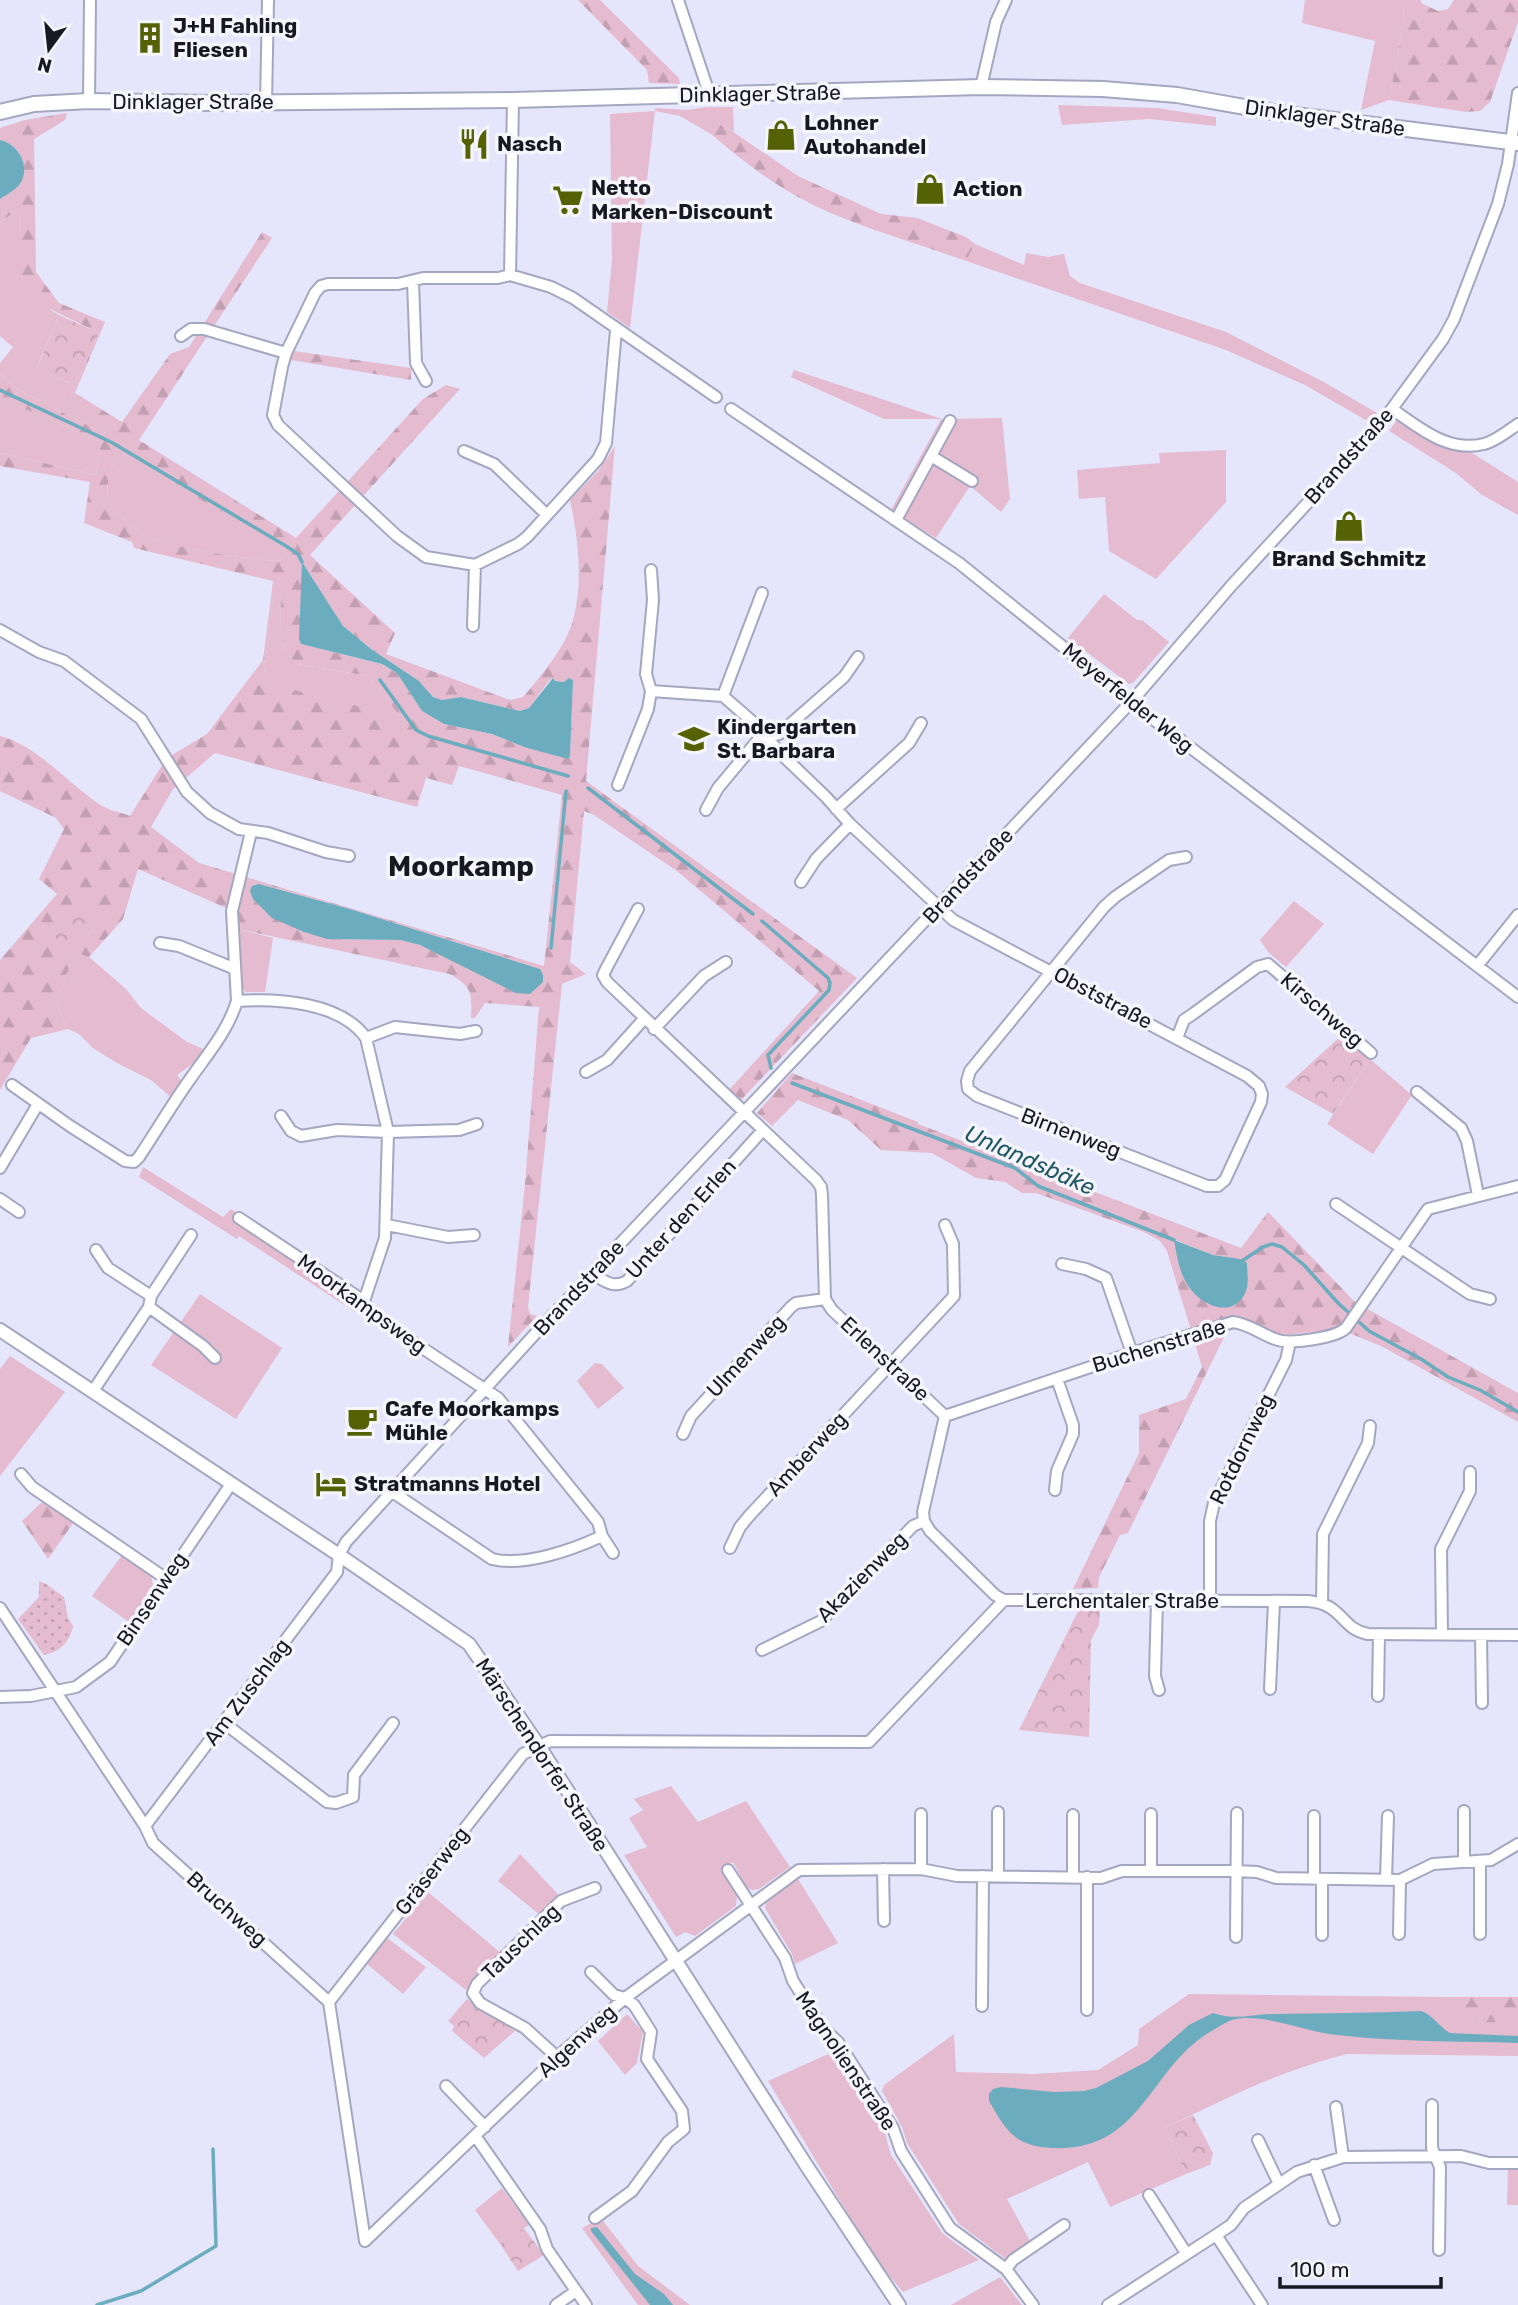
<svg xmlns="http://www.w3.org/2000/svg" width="1518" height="2305" viewBox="0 0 1518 2305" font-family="Rubik,sans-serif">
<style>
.grass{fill:#e4bbcf}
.forest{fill:url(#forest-firs);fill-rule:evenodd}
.park{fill:url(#park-crowns)}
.garden{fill:url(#garden-dots)}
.water{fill:#6badbf}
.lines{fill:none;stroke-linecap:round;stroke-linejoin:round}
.stream{stroke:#6badbf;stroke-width:3.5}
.minor-casing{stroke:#a5a7c0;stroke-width:14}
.tertiary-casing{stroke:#a5a7c0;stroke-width:16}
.secondary-casing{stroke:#a5a7c0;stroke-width:18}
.minor{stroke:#fff;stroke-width:10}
.tertiary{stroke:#fff;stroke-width:12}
.secondary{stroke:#fff;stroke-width:14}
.labels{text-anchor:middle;stroke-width:7;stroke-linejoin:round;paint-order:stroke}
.poi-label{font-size:21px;font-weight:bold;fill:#171821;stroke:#f5f5fb;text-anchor:start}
.street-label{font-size:21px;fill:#171821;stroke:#f5f5fb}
.water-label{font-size:23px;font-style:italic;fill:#215866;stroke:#f5f5fb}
.district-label{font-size:28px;font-weight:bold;fill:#171821;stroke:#f5f5fb}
</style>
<defs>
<pattern id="forest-firs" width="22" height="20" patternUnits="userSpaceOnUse" patternTransform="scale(1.75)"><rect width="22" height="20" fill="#e4bbcf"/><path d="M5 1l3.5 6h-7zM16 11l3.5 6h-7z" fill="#c3a0b1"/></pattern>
<pattern id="park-crowns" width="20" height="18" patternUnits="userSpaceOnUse" patternTransform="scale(1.75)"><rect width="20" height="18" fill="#e4bbcf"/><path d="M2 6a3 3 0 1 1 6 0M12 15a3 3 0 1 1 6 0" fill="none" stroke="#c3a0b1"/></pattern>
<pattern id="garden-dots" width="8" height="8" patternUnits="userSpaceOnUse" patternTransform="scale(1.75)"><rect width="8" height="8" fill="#e4bbcf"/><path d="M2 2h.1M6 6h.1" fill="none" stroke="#c3a0b1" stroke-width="1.8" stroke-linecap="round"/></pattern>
</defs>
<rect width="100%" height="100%" fill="#e5e6fc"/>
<path class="grass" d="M1305,0H1404L1403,26L1389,100L1361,110L1375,41L1302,23Z
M1058,105L1157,108L1216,117V126L1149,119L1062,125Z
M705,107H733L734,132L720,123L711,134L680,116L655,111L630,328L607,312L612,260L610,114L655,111V108L688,110Z
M15,212L19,213C21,254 18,292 59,315L37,367L69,383L78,380L67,405L104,430V434L14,387L0,373V363L13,347L0,336V222Z
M975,244L1024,265L1026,253L1048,257L1064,254L1070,276L1080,283L1226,332L1322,381L1377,413L1369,422L1305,385L1226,350L966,261Z
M794,370L942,419L1002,418L1010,499L1001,512L970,486L936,538L891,510L941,419H884L791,377Z
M0,398L101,442L96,475L0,453Z
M1404,410L1518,482V515L1482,495L1456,473L1389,431Z
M1226,450V502L1156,579L1109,551L1105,497L1079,499L1077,470L1160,463L1159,453Z
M116,453H122L287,550V554L278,561C252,560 164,547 144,535C138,531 115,512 111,506C102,491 112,468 116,453Z
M275,581L279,584L281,590C281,616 276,645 297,664L368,676L402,718L257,681L264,673Z
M1104,594L1137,620H1142L1169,642L1133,683L1129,684L1068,638Z
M1294,901L1324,924L1286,967L1268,952L1260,940Z
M238,929L273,938L265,992H246L240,986Z
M79,954L89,957L126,989L141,1008L187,1042L206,1050L198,1060L177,1075L182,1081L172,1098L151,1080L117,1063L93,1048L79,1034L68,1029L56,1005L71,963Z
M1370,1059L1412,1095L1373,1154L1327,1124Z
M143,1167L223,1217L231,1209L358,1292L355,1312L239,1236L237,1239L139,1177Z
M200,1294L282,1348L236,1419L151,1365Z
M10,1356L65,1392L0,1476V1369Z
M595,1363L602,1364L624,1388L598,1409L577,1381Z
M122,1555L151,1575L153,1585L129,1622L92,1596Z
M671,1786L698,1822L746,1801L790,1867L759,1889L752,1890L746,1887L733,1862L721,1870L737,1893L736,1906L695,1936L685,1932L676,1937L624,1855L647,1847L629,1818L643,1810L634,1799Z
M520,1854L558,1894L540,1915L498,1881Z
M798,1879L838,1943L795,1964L792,1954L765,1908L767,1902Z
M428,1892L502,1954L466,1990L393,1934Z
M387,1938L426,1967L403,1994L367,1964Z
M1189,1994L1442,1997L1443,2006L1480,2022H1518V2056L1348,2054C1281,2070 1227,2098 1165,2128L1186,2174L1110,2207L1088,2162L1007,2199L1030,2241L1007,2260L959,2224L907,2143L902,2127L882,2091L884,2085L954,2034L956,2072L1033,2074L1098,2070L1138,2045L1139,2029Z
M627,2014L643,2032L637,2063L625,2075L598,2041Z
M835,2051L885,2134L891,2155L943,2234L979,2260L903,2292L875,2259L768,2081Z
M1508,2169H1518V2205H1507Z
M502,2188L529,2225L500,2244L475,2210Z
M601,2218L638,2266L690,2305H638L582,2228Z
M1000,2277L1022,2305H951Z"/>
<path class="forest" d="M578,0H600L679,78L680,84L649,83L647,70Z
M1404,0H1421V3L1438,11L1448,9L1454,0H1518V22L1490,102L1480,111L1466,112L1389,100L1403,26Z
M67,113L65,120L34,139L36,272L59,303L105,322L75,393L122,422L170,354L189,347L262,232L272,238L139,440L296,538L423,399L446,385L460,389L310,555L395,633L386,654L510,700L523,697C538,680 554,660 565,640C586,601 579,541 570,500L599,470L615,446L586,781L857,978L741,1100L729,1090L819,991L677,871L594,815L584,811L570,962L586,974L562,984L528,1307L530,1314L537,1316L508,1347L525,1184L539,1007L485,1003L475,1018H471C472,993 472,986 449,974L238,929L226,908L138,869L123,919L89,957L79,954L71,963L56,1005L68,1029L31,1038L0,1090V960L57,894L39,879L64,829L56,818L0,791V736C35,744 69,784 99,804C107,810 120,812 130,816L161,767L172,755L207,734L263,660L273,581L134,548L132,542L84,523L90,482L0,466V453L96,475L101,442L2,399L0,398V373L14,387L104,434L105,432L67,405L99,333L42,305L25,291L21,267L19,213L15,212L0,222V199C6,195 14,191 18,185C32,167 19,144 0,140V128L25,120ZM116,453H122L286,550L287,554L278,561C252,560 165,547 144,535C138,531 115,512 111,506C102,491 112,468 116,453ZM303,564L343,626L371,649L419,681L433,697L442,700L461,697L520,711L529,708L549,681L553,678L555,681L565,682L569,678L573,680L570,756L524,747L492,734L444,724L422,711L397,673L381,664L301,644ZM275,582L279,584L281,590C281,617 276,644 297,664L368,676L401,717L258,681L264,673ZM215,753L417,807L426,778L452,785L459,766L562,795L544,966L199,863L151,827L173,789ZM259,884L350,909L540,969L449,958L420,945L400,940L327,939ZM101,916L89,934L68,947L45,927Z
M720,123L798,176L881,214L917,218L966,237L975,244L966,261C922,245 876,232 833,214C787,195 748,166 711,134Z
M294,351L411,368V380L291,360Z
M792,1073L918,1122V1124L1241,1248L1268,1212L1355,1302L1518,1393V1422L1381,1346L1339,1329L1285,1335L1237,1329L1227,1331L1128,1533L1120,1535L1099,1577L1098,1588L1073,1589L1139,1453V1415L1186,1399L1202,1367L1167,1251L1160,1241L1144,1232L1036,1193H1022L1005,1182L976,1178L932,1153L881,1150L848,1120L798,1100L772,1126L757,1113ZM1175,1240L1213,1255L1239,1259L1247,1264H1179Z
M42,1502L74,1522L48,1559L22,1521Z
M1442,1997H1518V2022C1486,2022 1468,2026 1442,2005Z"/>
<path class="park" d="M59,315L99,333L78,380L70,383L37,368Z
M80,911L101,916C95,929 82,943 68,948L44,928L65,912Z
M1343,1034L1370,1059L1333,1114L1285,1087Z
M1079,1609H1100L1099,1625L1091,1640L1089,1737L1019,1730Z
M467,1999L515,2031L484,2058L452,2031L454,2026L448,2021Z
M1193,2115L1213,2153L1210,2165L1186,2174L1165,2128Z
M524,2228L544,2255L518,2271L500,2244Z"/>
<path class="garden" d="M39,1581L46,1584L64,1597L68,1618L73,1626C70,1642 60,1652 44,1655L18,1619L39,1597Z"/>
<path class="water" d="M0,140C19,144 32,168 19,185C14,191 6,195 0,199Z
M302,562L343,626L371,649L419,681L433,697L442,700L461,697L520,711L529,708L553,678L555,681L564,682L569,678L573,680L570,756L568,759L524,747L492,734L444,724L422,711L397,673L382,664L301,644L299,639Z
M259,884L350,909L540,969L543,975V982L530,994L516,993L420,945L400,940L327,939L304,932L272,918L253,899L250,891L252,886Z
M1174,1240L1213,1255L1240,1259L1247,1263C1247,1272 1249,1283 1246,1291C1234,1320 1202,1306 1189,1287C1179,1273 1177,1256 1174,1240Z
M1421,2011C1433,2015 1439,2027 1450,2033L1518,2036V2043C1458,2041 1397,2042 1337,2035C1306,2032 1261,2012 1232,2020C1223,2023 1216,2029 1208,2033C1147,2072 1141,2152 1052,2148C1015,2146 1007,2132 989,2101V2094L993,2089L1001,2087L1054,2092L1084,2091L1096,2088L1148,2061L1189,2025L1213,2013C1236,2021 1250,2014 1273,2014C1322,2013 1372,2013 1421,2011Z
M597,2227L635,2274L664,2294L673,2305H650L591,2231V2228Z"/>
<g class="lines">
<path class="stream" d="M0,390L111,442L286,546L298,554L302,562
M380,680L416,730L428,736L568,776
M588,788L753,914
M762,921L828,978L830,983L829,990L768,1055L771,1068
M551,948L566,791
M792,1083L1015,1168L1038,1186L1174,1240
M1242,1261L1263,1247L1272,1244L1282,1247L1304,1265L1338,1303L1369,1331L1421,1359L1448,1377L1480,1390L1518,1412
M97,2305L141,2291L216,2246L213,2149"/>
<defs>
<path id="minor" d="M678,0L710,96
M981,87L996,22L1006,0
M513,100L510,275L498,278H423L398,284H328L321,286L315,293L286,353L282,367L273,415L278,425L397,536L426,557L475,565L518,544L527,537L598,459L606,443L616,330
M89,101L90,0
M266,103L268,0
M510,275L551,287L573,298L716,397
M413,282L416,363L426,381
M181,336L191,329H204L286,353
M731,409L959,563L1149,716L1518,997
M1392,409C1420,428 1448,453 1484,444C1496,441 1508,431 1518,424
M464,451L494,464L547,515
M931,456L972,481
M896,520L950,421
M473,626L475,565
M0,630L39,652L64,661L141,719L187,792L210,813L239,829L268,833L326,852L349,856
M651,691L723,696L762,730L778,751L826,797L850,824L953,920L1247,1076L1259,1086L1262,1094L1261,1102L1225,1180L1218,1186H1207L977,1096L968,1089L967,1081L970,1071L1104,907L1115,897L1169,860L1186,857
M723,696L762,593
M618,785L648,709L651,691L646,674L653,600L651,570
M836,809L909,743L921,723
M706,810L718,788L758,740L779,734L844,677L858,657
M801,882L816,859L850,824
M638,909L607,967L603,975L607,982L816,1180L821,1187L822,1195L825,1299L832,1310L945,1416
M160,943L179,946L233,968
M1477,966L1518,915
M237,1001C277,998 341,1002 366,1038L388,1132L385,1238L364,1301
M654,1029L704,976L726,962
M366,1038L395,1027L460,1034L476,1031
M1177,1038L1184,1020L1193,1014L1257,967L1268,964L1371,1053
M586,1072L607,1060L644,1019
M12,1085L70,1126L125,1161L134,1162L139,1157C157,1130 174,1101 193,1075C210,1051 228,1030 237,1001L232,911L251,832
M1417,1092L1461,1128L1467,1141L1478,1195
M281,1116L291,1131L301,1136L337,1130L388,1132L459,1130L477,1124
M0,1168L38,1104
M0,1199L19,1212
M1336,1204L1470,1294L1490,1299
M239,1218L364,1301L369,1311L377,1318L498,1398L598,1522L602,1536L613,1553
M387,1225L448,1237L474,1235
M96,1250L108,1268L151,1296
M1062,1264L1086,1269L1106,1278L1132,1353
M592,1274C605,1281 613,1289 627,1281L762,1131
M149,1307L203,1346L215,1358
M93,1391L149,1307L151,1296L191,1235
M945,1416L1132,1353L1233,1322C1249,1324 1261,1334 1275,1339C1288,1345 1336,1338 1346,1328L1428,1209L1518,1186
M945,1416L923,1512L924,1521L930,1531L995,1595L1004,1600
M683,1434L691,1416L791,1307L796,1303L825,1299
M21,1474L32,1487L165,1578
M1055,1490L1057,1471L1073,1434V1425L1057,1379
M391,1491L492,1559C524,1567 572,1550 602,1536
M730,1548L740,1527L749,1516L954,1296L953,1244L945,1225
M1157,1600L1155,1676L1159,1690
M1210,1601V1521L1214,1503L1286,1360L1290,1342
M1322,1602L1323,1534L1368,1443L1370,1426
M0,1608L145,1826L153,1843L329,2002L365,2241
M1442,1634L1441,1549L1470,1491V1472
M1481,1635L1482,1703
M762,1650L821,1621L913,1526L924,1521
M1270,1689L1274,1602
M1378,1696L1379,1634
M0,1697L31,1696L76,1687L110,1662L231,1484
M224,1723L327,1802L336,1803L353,1797L354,1775L393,1723
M998,1812V1875
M1151,1814V1871
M145,1826L337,1572L339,1555L346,1542L534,1335L1132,701L1231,586L1383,421L1443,339L1454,319L1498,204L1508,164L1518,93
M1464,1861V1811
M883,1869L884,1921
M921,1869V1814
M728,1870L785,1958L793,1981L823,2028L838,2042L893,2128L901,2151L950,2228L1006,2269L1033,2305
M1073,1876V1815
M1314,1879V1816
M1386,1879L1388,1816
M1399,1934L1400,1880
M1480,1934V1862
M1322,1935V1879
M1236,1937L1237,1813
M591,1972L614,1995L625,1998L634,2005L651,2032L647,2059L682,2111L684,2129L668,2142L632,2191L595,2218
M329,2002L523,1754L550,1741L869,1742L1004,1600L1308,1601C1344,1604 1340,1629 1368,1634L1518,1635
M982,2006L983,1876
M1087,2010V1877
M557,2057L525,2028L480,2003L473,1993L477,1984L561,1901L595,1888
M446,2086L485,2127
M1432,2105V2148L1440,2167L1439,2250
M1336,2107L1343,2157
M476,2137L540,2229L547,2249L586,2305
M1258,2140L1279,2184
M1314,2165L1334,2220
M1149,2195L1186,2253
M1216,2235L1262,2305
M365,2241L557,2057L625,1998L799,1870L921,1869L957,1876L1101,1878L1122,1871H1237L1257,1872L1276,1878L1400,1880L1433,1864L1491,1860L1518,1844
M1006,2269L1013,2260L1064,2225
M556,2305L576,2291
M1108,2305L1216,2235L1231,2225L1244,2208L1297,2172L1343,2157L1461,2156L1489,2163H1518"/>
<path id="tertiary" d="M0,1330L339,1555L469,1644L539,1746L806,2165L899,2305"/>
<path id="secondary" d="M0,112L34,104L89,101L212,103L513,100L981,87L1103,89L1177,95L1279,113L1518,143"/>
</defs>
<use href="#minor" class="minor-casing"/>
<use href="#tertiary" class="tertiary-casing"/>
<use href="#secondary" class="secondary-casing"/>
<use href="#minor" class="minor"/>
<use href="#tertiary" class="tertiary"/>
<use href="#secondary" class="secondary"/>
</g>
<defs>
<symbol id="building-bare" viewBox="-9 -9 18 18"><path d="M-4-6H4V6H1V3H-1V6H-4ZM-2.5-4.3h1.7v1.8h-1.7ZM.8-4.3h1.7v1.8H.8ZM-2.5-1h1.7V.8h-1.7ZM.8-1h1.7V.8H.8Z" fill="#546205" stroke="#f5f5fb" stroke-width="2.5" paint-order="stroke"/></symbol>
<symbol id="shop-bare" viewBox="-9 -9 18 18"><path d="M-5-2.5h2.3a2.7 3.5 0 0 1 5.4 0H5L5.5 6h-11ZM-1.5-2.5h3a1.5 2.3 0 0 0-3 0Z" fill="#546205" stroke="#f5f5fb" stroke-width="2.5" paint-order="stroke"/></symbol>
<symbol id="restaurant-bare" viewBox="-9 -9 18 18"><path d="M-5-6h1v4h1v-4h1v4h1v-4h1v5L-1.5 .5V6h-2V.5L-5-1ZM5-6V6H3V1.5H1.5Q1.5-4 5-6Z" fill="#546205" stroke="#f5f5fb" stroke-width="2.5" paint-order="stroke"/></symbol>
<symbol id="supermarket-bare" viewBox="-9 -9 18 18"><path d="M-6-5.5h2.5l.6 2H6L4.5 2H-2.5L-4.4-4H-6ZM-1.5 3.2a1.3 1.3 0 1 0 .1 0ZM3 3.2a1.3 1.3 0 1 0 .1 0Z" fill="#546205" stroke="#f5f5fb" stroke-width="2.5" paint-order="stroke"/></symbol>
<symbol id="school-bare" viewBox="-9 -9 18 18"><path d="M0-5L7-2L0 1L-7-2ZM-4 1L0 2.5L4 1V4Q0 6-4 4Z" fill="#546205" stroke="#f5f5fb" stroke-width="2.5" paint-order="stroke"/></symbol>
<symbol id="cafe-bare" viewBox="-9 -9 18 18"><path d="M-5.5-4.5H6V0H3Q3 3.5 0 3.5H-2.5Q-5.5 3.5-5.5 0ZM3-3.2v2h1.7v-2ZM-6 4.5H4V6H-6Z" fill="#546205" stroke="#f5f5fb" stroke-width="2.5" paint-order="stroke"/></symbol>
<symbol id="hotel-bare" viewBox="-9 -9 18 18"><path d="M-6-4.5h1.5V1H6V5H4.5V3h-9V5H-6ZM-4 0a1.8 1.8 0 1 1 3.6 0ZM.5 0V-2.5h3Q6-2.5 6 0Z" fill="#546205" stroke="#f5f5fb" stroke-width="2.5" paint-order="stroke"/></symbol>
</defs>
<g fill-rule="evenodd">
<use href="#building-bare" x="128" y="16" width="44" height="44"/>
<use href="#shop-bare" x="759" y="113" width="44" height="44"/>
<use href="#restaurant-bare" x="452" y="122" width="44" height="44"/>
<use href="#shop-bare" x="908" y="167" width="44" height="44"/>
<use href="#supermarket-bare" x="546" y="178" width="44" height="44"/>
<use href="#shop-bare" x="1327" y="504" width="44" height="44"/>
<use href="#school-bare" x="672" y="717" width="44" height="44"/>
<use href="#cafe-bare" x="340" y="1399" width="44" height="44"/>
<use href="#hotel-bare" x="309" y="1462" width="44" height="44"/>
</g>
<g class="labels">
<g class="poi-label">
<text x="173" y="33">J+H Fahling<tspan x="173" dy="24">Fliesen</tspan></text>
<text x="804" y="130">Lohner<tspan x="804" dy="24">Autohandel</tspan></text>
<text x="497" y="151">Nasch</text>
<text x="591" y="195">Netto<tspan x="591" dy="24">Marken-Discount</tspan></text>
<text x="953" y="196">Action</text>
<text x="1349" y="566" text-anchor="middle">Brand Schmitz</text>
<text x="717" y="734">Kindergarten<tspan x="717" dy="24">St. Barbara</tspan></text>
<text x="385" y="1416">Cafe Moorkamps<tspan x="385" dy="24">Mühle</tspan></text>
<text x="354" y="1491">Stratmanns Hotel</text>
</g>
<g class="street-label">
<text transform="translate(760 94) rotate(-1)" y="7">Dinklager Straße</text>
<text x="193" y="109">Dinklager Straße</text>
<text transform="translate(1325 118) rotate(8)" y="7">Dinklager Straße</text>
<text transform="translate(1349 456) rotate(-48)" y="7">Brandstraße</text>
<text transform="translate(1128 698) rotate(39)" y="7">Meyerfelder Weg</text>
<text transform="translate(968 876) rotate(-47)" y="7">Brandstraße</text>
<text transform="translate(1103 998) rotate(28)" y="7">Obststraße</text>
<text transform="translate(1322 1010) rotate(41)" y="7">Kirschweg</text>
<text transform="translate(1071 1133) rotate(21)" y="7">Birnenweg</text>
<text transform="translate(681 1219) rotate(-48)" y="7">Unter den Erlen</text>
<text transform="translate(579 1288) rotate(-47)" y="7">Brandstraße</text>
<text transform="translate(362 1304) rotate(36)" y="7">Moorkampsweg</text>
<text transform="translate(1159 1346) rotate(-17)" y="7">Buchenstraße</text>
<text transform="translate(746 1356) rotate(-47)" y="7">Ulmenweg</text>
<text transform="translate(885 1359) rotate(43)" y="7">Erlenstraße</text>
<text transform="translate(1242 1449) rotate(-64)" y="7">Rotdornweg</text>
<text transform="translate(807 1454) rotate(-47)" y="7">Amberweg</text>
<text transform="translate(862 1577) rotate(-45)" y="7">Akazienweg</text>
<text transform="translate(152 1599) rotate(-56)" y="7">Binsenweg</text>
<text x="1122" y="1608">Lerchentaler Straße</text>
<text transform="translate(247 1692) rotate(-53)" y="7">Am Zuschlag</text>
<text transform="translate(542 1755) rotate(57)" y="7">Märschendorfer Straße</text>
<text transform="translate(432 1871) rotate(-52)" y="7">Gräserweg</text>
<text transform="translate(227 1909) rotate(42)" y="7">Bruchweg</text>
<text transform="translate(521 1942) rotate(-44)" y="7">Tauschlag</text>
<text transform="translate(577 2041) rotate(-42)" y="7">Algenweg</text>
<text transform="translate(846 2061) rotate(56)" y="7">Magnolienstraße</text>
</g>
<g class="water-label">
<text transform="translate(1030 1160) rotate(24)" y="8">Unlandsbäke</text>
</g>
<g class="district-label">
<text x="461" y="876">Moorkamp</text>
</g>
</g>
<g transform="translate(49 49) rotate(195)" stroke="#f5f5fb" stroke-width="5" paint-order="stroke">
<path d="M0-5L12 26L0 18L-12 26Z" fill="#171821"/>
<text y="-10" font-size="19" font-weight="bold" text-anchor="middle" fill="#171821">N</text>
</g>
<path d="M1280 2277v10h161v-10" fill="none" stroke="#171821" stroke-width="3.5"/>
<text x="1290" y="2277" font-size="21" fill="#171821" stroke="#f5f5fb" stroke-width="5" paint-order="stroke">100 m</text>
</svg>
